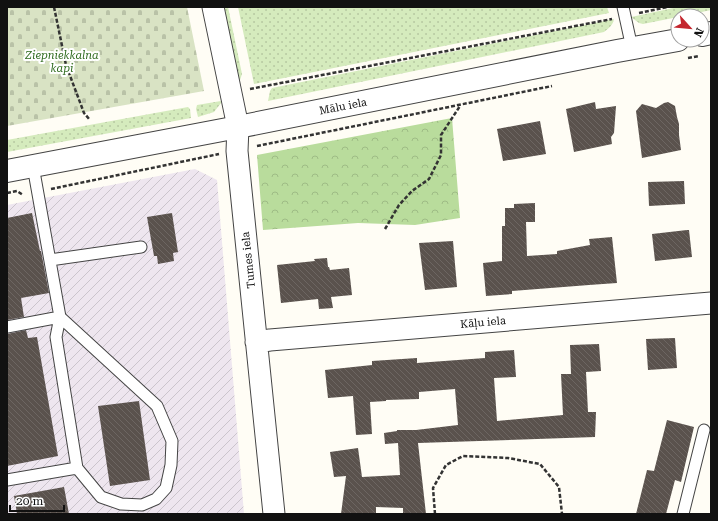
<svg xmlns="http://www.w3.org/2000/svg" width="718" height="521" viewBox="0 0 718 521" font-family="'Roboto Serif',serif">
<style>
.industrial{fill:url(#industrial-furrows)}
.green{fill:url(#green-dots)}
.forest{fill:url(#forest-crowns)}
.cemetery{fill:url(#cemetery-stones)}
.building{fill:url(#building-back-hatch)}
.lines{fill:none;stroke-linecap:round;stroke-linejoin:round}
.service-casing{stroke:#444;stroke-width:13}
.minor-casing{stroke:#444;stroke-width:23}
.tertiary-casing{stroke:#444;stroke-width:24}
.path{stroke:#333;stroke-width:2.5;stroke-dasharray:4 2;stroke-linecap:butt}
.service{stroke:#fff;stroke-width:11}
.minor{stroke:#fff;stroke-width:21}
.tertiary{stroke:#fff;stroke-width:22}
.labels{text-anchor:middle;stroke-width:4;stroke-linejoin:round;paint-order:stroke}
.park-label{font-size:11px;font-style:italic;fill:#2f6b1f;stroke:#fff}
.street-label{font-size:11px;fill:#111;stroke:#fff}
</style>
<defs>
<pattern id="industrial-furrows" width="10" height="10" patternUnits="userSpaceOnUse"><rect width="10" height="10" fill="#eee6ef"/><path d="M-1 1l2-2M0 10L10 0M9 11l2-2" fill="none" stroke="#cbc4cc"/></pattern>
<pattern id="green-dots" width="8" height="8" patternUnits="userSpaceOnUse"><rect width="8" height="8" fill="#d5ebbd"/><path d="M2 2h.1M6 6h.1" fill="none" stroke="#b6c8a1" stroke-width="1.8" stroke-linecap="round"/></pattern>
<pattern id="forest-crowns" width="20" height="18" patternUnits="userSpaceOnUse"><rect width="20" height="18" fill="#b9dc9c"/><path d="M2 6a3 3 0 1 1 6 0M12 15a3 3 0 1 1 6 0" fill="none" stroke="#9ebc85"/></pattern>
<pattern id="cemetery-stones" width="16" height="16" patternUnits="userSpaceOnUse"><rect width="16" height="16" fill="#d9e3c4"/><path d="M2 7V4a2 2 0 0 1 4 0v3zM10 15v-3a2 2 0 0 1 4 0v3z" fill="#b9c2a7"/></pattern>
<pattern id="building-back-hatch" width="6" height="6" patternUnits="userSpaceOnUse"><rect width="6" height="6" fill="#5a524d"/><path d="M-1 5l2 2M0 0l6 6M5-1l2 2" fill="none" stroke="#6d6662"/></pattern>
</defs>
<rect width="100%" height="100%" fill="#fffdf5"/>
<path class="industrial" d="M195,169L217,180L244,514H7V205Z"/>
<path class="green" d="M223,7H228L242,74L240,80L238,81Z
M238,7H607L609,13L254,84Z
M678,7H711V10L683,16H678V17L643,24L639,23L631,17Z
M614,19C613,25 609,28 604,32L268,101L270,91L272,88Z
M221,101V103L214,112L198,117L196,109L197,105Z
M188,107L190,109L191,118L7,152V140Z"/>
<path class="forest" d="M452,118L460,218L415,225L358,223L263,230L257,155Z"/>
<path class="cemetery" d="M7,7H187L204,91L7,126Z"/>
<path class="building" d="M595,102L596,109L616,106L614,133L611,137L612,144L574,152L566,109Z
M668,102L675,106L677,117L679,124V135L681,150L642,158L636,111L642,104L656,108L664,103Z
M540,121L546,154L503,161L497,129Z
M684,181L685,204L649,206L648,182Z
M535,203V222H526L527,256L557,254V251L590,245L589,239L612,237L617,283L589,285L512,291V294L486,296L483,263L502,261V226H505V208H514V204Z
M32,213L40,251H41L49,293L21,298L24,317L7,320V218Z
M172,213L178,252L173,253L174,261L158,264L157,256H154L147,217Z
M687,230H689L692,257L655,261L652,234Z
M453,241L457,287L425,290L419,243Z
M327,258L328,267H329L330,270L349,268L352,295L331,297L333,308L319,309L318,299L281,303L277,265L315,261L314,259Z
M26,330L28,338L37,337L58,456L7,466V334Z
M675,338L677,368L648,370L646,339Z
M599,344L601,371L586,372L588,412H596L595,437L418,443L426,514H403V508L376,507V514H341L346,476L334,477L330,452L358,448L362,477L400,475L398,443L385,444L384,433L397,431V430H416L458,425L455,389L419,392V399L386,400V401L370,402L372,434L356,435L353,396L328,398L325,370L372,365V361L417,358V363L485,358V352L514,350L516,377L494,378L497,421L563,415L561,374H571L570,345Z
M139,401L150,480L110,486L98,406Z
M667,420L694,427L681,482L675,480L666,514H636L647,470L654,471Z
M64,487L69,514H17L14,496Z"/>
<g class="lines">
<defs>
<path id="service" d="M623,7L632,48
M50,260L141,247
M60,317L157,406L172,441L171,465L166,488L156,499L142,505L121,504L101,497L77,468
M7,327L60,317
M7,480L77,468L56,337L60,317L33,166
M683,514L704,430"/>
<path id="minor" d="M213,7L238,127L237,151L238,161L274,514
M256,342L270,340L711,303"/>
<path id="tertiary" d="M702,35L711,33
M7,171L238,127L617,51L678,40"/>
</defs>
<use href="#service" class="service-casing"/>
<use href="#minor" class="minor-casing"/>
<use href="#tertiary" class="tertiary-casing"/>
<path class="path" d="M54,7L66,65L84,113L90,120
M639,13L668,7
M688,58L699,56
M250,89L612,19
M257,146L552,86
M51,189L219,154
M7,193L17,191L23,195
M385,229L399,205L412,191L429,179L441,155V135L460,106
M435,514L433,488L446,465L463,456L508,458L540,464L559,487L562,514"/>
<use href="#service" class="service"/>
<use href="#minor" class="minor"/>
<use href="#tertiary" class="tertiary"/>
</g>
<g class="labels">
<g class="park-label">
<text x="62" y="59">Ziepniekkalna<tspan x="62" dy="13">kapi</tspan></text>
</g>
<g class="street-label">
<text transform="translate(343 106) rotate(-11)" y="4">Mālu iela</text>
<text transform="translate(248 260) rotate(-96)" y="4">Tumes iela</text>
<text transform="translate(483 322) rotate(-5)" y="4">Kāļu iela</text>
</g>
</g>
<rect width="718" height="521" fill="none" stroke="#111111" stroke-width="16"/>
<g transform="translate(690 28) rotate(117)"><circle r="19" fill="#ffffff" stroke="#a0a0a0"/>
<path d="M0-3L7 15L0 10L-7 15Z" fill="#c4262e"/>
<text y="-6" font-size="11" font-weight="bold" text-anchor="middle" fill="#111111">N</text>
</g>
<path d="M10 505v6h54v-6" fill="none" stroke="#111111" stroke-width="2"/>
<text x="16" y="505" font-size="12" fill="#111111" stroke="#ffffff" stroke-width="3" paint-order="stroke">20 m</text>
</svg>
